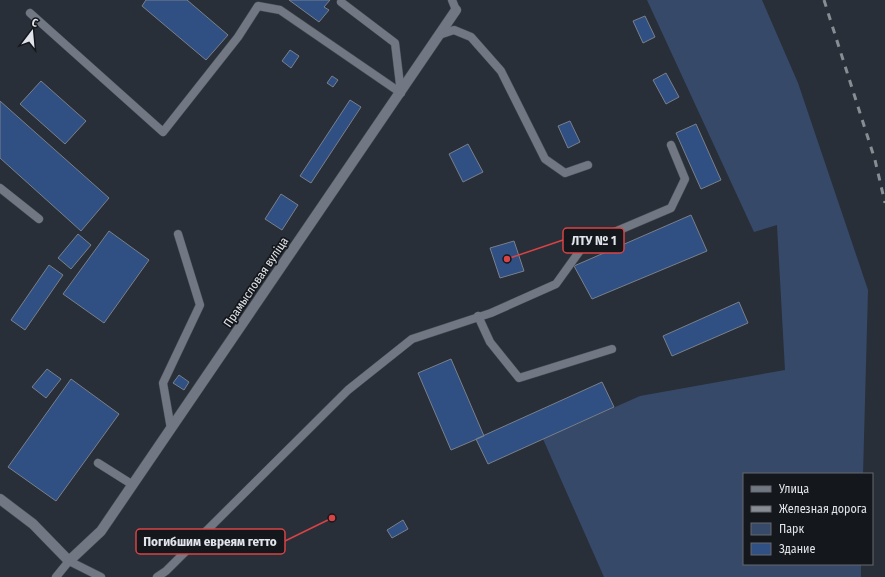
<svg xmlns="http://www.w3.org/2000/svg" width="885" height="577" viewBox="0 0 885 577" font-family="'Fira Sans Condensed',sans-serif">
<style>
.green{fill:#374968}
.building{fill:#304f83;stroke:#79808b}
.lines{fill:none;stroke-linecap:round;stroke-linejoin:round}
.service-casing{stroke:#484d54;stroke-width:9}
.minor-casing{stroke:#484d54;stroke-width:11}
.service{stroke:#717883;stroke-width:8}
.minor{stroke:#717883;stroke-width:10}
.rail{stroke:#888d94;stroke-width:3;stroke-dasharray:7 7;stroke-linecap:butt}
.labels{text-anchor:middle;stroke-width:3.5;stroke-linejoin:round;paint-order:stroke}
.street-label{font-size:12px;fill:#e1e5eb;stroke:#14171b}
.leader{fill:none;stroke:#d84445;stroke-width:1.5}
.callout-dot{fill:#d84445;stroke:#14171b;stroke-width:1.5}
.callout{fill:#14171b;stroke:#d84445;stroke-width:1.5}
.callout-label{font-size:13px;text-anchor:middle;font-weight:bold;fill:#e1e5eb}
</style>
<rect width="100%" height="100%" fill="#292f38"/>
<path class="green" d="M647,0H762L798,83L868,290L863,474H744V564H861V577H604L543,439L640,396L785,370L777,225L754,232Z"/>
<path class="building" d="M146,0H187L228,35L206,60L142,6Z
M289,0H330L324,7L329,10L319,22Z
M645,16L655,37L643,43L633,21Z
M290,50L299,56L291,68L282,61Z
M666,73L679,97L666,104L653,80Z
M332,76L338,80L333,87L327,83Z
M41,81L86,121L65,144L20,104Z
M350,100L361,107L311,183L300,176Z
M0,101L109,198L81,231L0,158Z
M570,121L580,142L568,148L558,126Z
M696,124L721,180L701,189L676,133Z
M468,144L483,172L463,182L449,154Z
M281,194L298,205L282,230L265,219Z
M691,215L707,251L592,299L574,266Z
M109,231L149,260L104,323L63,294Z
M78,234L91,245L71,269L58,258Z
M514,241L524,271L500,278L490,248Z
M49,265L63,275L25,330L11,320Z
M739,302L748,323L672,356L663,336Z
M451,359L484,436L451,450L418,373Z
M47,369L61,379L46,398L32,387Z
M179,375L189,382L184,390L173,383Z
M71,379L119,414L56,501L8,467Z
M602,382L614,407L488,464L476,439Z
M403,520L408,529L392,538L387,530Z"/>
<g class="lines">
<defs>
<path id="service" d="M452,0L456,10
M341,2L395,43L401,93
M30,13L163,132L238,37L258,6L280,10L401,93
M439,35L454,30L471,37L501,71L545,159L565,173L588,165
M0,188L39,219
M478,316L490,342L519,378L612,349
M171,429L163,383L200,305L178,234
M98,463L133,485
M56,577L69,561L101,577
M157,577L166,571L348,390L412,339L491,313L556,284L584,245L671,208L685,179L671,145"/>
<path id="minor" d="M0,499L33,524L69,561L101,531L456,10"/>
</defs>
<use href="#service" class="service-casing"/>
<use href="#minor" class="minor-casing"/>
<use href="#service" class="service"/>
<use href="#minor" class="minor"/>
<path class="rail" d="M824,0L875,160L885,203"/>
</g>
<g class="labels">
<g class="street-label">
<text transform="translate(256 282) rotate(-56)" y="4">Прамысловая вуліца</text>
</g>
</g>
<path class="leader" d="M507 259L563 240M332 518L285 541"/>
<g class="callout-dot">
<circle cx="507" cy="259" r="4"/>
<circle cx="332" cy="518" r="4"/>
</g>
<g class="callout">
<rect x="563" y="228" width="61" height="25" rx="4"/>
<rect x="136" y="529" width="149" height="25" rx="4"/>
</g>
<g class="callout-label">
<text x="594" y="245">ЛТУ № 1</text>
<text x="210" y="546">Погибшим евреям гетто</text>
</g>
<rect x="743" y="473" width="130" height="92" fill="#14171b" stroke="#66696e"/>
<rect x="751" y="486" width="20" height="6" fill="#717883" stroke="#66696e"/>
<text x="779" y="493" font-size="12" fill="#e1e5eb">Улица</text>
<rect x="751" y="506" width="20" height="6" fill="#888d94" stroke="#66696e"/>
<text x="779" y="513" font-size="12" fill="#e1e5eb">Железная дорога</text>
<rect x="751" y="523" width="20" height="12" fill="#374968" stroke="#66696e"/>
<text x="779" y="533" font-size="12" fill="#e1e5eb">Парк</text>
<rect x="751" y="543" width="20" height="12" fill="#304f83" stroke="#66696e"/>
<text x="779" y="553" font-size="12" fill="#e1e5eb">Здание</text>
<g transform="translate(32 32) rotate(16)" stroke="#14171b" stroke-width="3" paint-order="stroke">
<path d="M0-3L7 15L0 10L-7 15Z" fill="#e1e5eb"/>
<text y="-6" font-size="11" font-weight="bold" text-anchor="middle" fill="#e1e5eb">С</text>
</g>
</svg>
